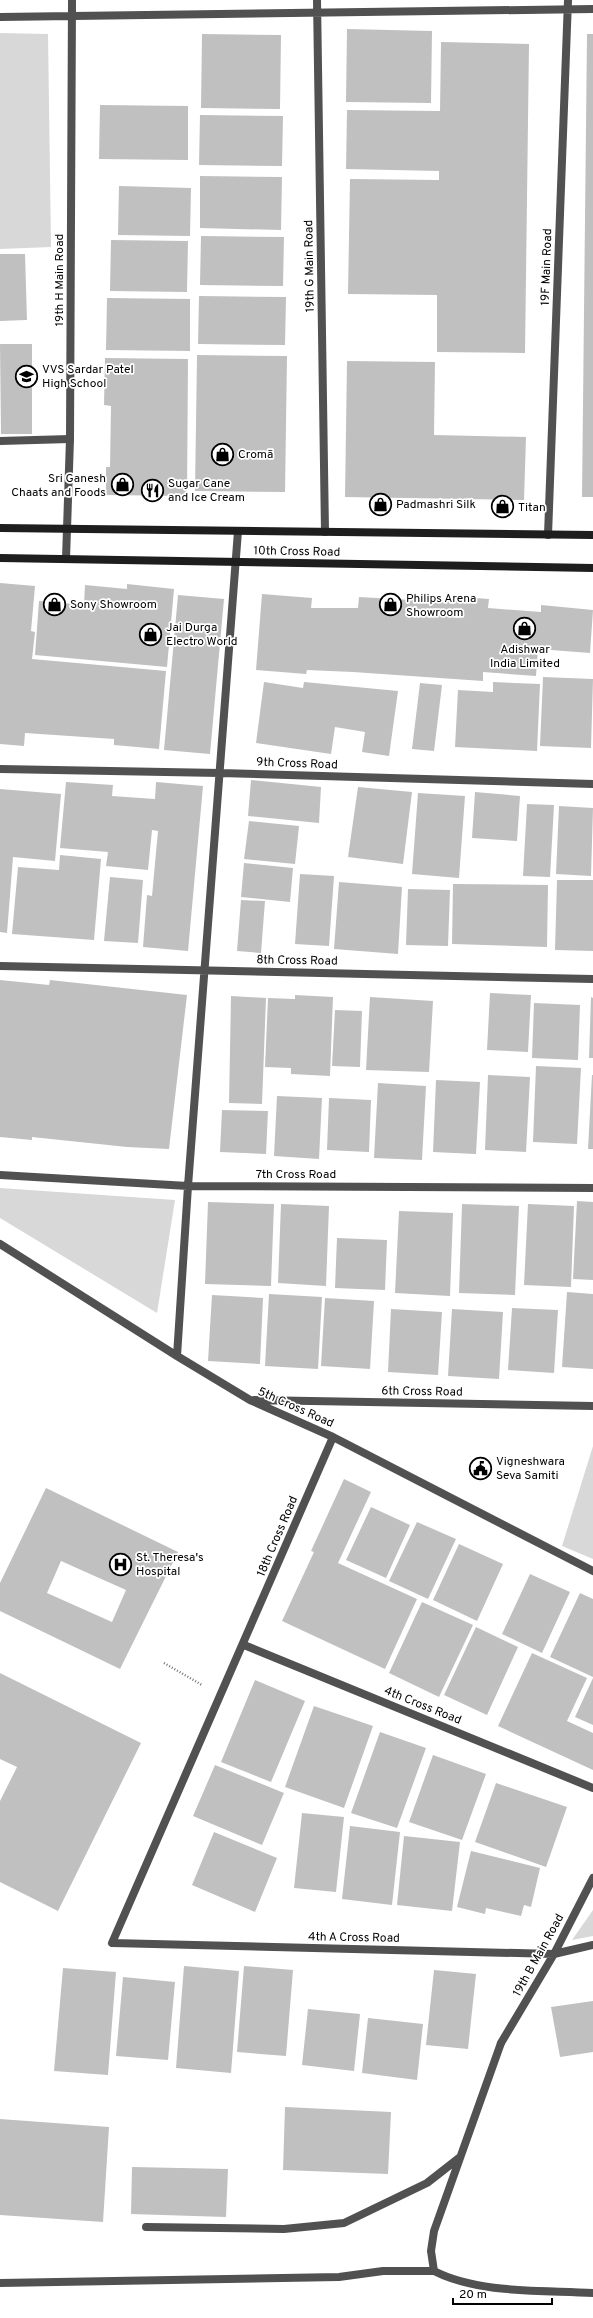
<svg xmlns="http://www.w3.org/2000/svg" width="593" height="2318" viewBox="0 0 593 2318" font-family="Overpass,sans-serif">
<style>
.green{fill:#d8d8d8}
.building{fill:#c0c0c0;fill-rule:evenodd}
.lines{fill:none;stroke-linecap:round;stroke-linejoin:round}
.path{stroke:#737373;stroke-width:2.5;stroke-dasharray:1 2;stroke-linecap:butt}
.service{stroke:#515151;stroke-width:8}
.minor{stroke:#515151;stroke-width:8}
.secondary{stroke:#1e1e1e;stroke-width:8}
.labels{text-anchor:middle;stroke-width:3.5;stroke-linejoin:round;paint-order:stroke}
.street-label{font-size:12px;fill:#000;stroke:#fff}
.poi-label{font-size:12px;fill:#000;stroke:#fff;text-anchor:start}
</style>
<rect width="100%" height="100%" fill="#fff"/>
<path class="green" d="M0,33L48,34L51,247L0,249Z
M0,1188L175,1200L157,1313L0,1218Z
M593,1446V1559L562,1546Z
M593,1910V1936L572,1940Z"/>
<path class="building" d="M347,29L432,31L431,103L346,102Z
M202,34L281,35L280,109L201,108Z
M587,34H593V497H582Z
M441,42L529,44L525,353L437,352V295L348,294L350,179L439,180V171L346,169L347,110L440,111Z
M100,105L188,106V160L99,159Z
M200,115L283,116L282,166L199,165Z
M200,176L282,177L281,230L200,228Z
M119,186L191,188L190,236L118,235Z
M201,236L284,237L283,286L200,285Z
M111,240L188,241L187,292L110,291Z
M0,254H25L27,320L0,321Z
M199,296L286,297L285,345L198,344Z
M107,298L190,299V351L106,350Z
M0,344H32V434H1Z
M197,355L287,356L285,492L195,491Z
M105,358L188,359L187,496L106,495V467H110L111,406L104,405Z
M347,361L435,362L434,435L526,437L524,500L345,497Z
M0,583L35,586L31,631L35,632L32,659L166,671L159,749L114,745V739L25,733L24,746L0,744Z
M127,584L174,589L167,667L35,655L39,601L84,605L85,585L127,589Z
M262,594L312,598L311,608H358L359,597L447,602L448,596L489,599L488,608L541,612V605L593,610L590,653L538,649L536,676L483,672V681L353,672L307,670L306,674L256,670Z
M178,595L224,599L210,754L164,750Z
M543,677L593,679L591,748L540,746Z
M264,682L303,688L304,682L398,691L389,756L362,752L365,732L335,727L331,754L256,743Z
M493,682L540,684L537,751L455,747L458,690L493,692Z
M420,683L442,685L434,751L412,749Z
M251,780L321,787L319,823L248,816Z
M66,782L113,785L112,796L155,799L156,782L203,786L188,951L143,947L147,895L152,896L158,831L152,830L148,870L106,866L108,852L60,848Z
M358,787L412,792L403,864L348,857Z
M0,789L61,794L55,861L13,857L7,933L0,932Z
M475,792L520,796L517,841L472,838Z
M418,793L465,796L459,878L412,874Z
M527,804L554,805L550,877L523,876Z
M559,806L593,808L591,876L556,874Z
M249,821L299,826L295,864L244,859Z
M60,855L101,859L94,940L12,934L18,867L59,870Z
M244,863L293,868L290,902L241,897Z
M300,874L334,876L329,946L295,944Z
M110,877L143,880L138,943L104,941Z
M557,880H593V951L555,950Z
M339,882L402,887L398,954L334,949Z
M453,884L548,885L547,947L452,944Z
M408,889L450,890L448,946L406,945Z
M241,900L265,901L261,953L237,951Z
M0,980L49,985L50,980L187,995L169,1149L127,1147L32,1137V1140L0,1137Z
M490,993L531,995L528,1052L487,1050Z
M295,995L333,997L330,1076L291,1074V1068L265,1067L268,998L295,999Z
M231,996L266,998L262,1104L229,1103Z
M370,997L433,1001L429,1072L366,1070Z
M591,997L593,998V1058H589Z
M534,1003L580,1005L578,1060L532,1058Z
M335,1010L362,1011L360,1067L332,1066Z
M536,1066L581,1068L577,1144L533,1142Z
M488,1075L530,1077L526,1152L485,1150Z
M592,1075H593V1149H588Z
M436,1080L480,1082L476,1154L433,1152Z
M378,1083L426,1086L422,1160L374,1158Z
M277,1096L322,1098L319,1159L274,1156Z
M329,1098L371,1100L369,1152L327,1150Z
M222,1110L268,1111L266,1154L220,1152Z
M577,1201L593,1202V1280L573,1279Z
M208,1202L274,1204L271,1286L205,1284Z
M281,1204L329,1206L326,1286L278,1283Z
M462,1204L519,1206L515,1295L459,1293Z
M528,1204L574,1206L571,1287L524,1285Z
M399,1211L453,1213L450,1296L395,1293Z
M337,1238L387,1240L385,1290L335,1288Z
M567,1292L593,1294V1369L562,1367Z
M269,1294L322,1297L318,1369L265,1366Z
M212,1295L263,1298L260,1364L208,1361Z
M325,1298L374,1301L370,1369L321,1366Z
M512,1308L558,1310L554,1373L508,1370Z
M391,1309L442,1312L438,1375L388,1372Z
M452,1309L503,1312L499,1379L448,1376Z
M344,1479L371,1492L338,1563L417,1599L385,1669L282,1621L314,1552L311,1551Z
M46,1488L178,1552L120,1669L0,1611V1583ZM61,1561L126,1590L112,1622L47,1593Z
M371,1507L410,1525L386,1578L346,1560Z
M417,1522L456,1539L428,1599L389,1581Z
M459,1544L503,1564L477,1621L433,1600Z
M530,1574L570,1592L542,1653L502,1634Z
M580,1593L593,1599V1677L550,1657Z
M422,1602L473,1625L439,1697L389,1673Z
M476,1627L518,1647L487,1715L444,1695Z
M532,1653L587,1678L567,1721L593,1733V1770L498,1726Z
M0,1673L141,1743L58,1911L0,1882V1801L17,1767L0,1759Z
M593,1678V1725L575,1717Z
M255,1680L305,1701L271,1782L221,1762Z
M314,1706L373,1726L344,1808L285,1787Z
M380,1732L426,1748L397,1828L351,1813Z
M433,1755L486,1774L462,1840L409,1822Z
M215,1765L284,1793L262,1845L193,1816Z
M496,1783L567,1807L546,1867L475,1842Z
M302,1813L344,1817L336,1892L294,1888Z
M350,1826L400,1832L392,1905L342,1899Z
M214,1832L277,1858L255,1912L192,1885Z
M404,1836L460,1842L452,1911L397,1905Z
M471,1851L540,1868L531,1907L524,1905L521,1916L486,1908L485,1914L457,1907Z
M184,1966L239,1971L231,2073L176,2068Z
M244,1966L293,1970L286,2056L237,2052Z
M63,1968L116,1972L108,2075L54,2071Z
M434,1970L476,1974L468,2049L426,2045Z
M123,1977L175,1982L168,2060L116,2056Z
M593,2001V2052L560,2057L551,2007Z
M308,2009L360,2014L354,2071L302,2065Z
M368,2018L423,2024L417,2080L362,2073Z
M285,2107L391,2112L388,2174L283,2170Z
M0,2119L109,2127L103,2222L0,2215Z
M132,2167L228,2169L226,2217L131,2214Z"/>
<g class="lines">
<path class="path" d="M164,1663L202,1685"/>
<path class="service" d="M0,441L70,439
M501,2043L434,2231L431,2251L434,2271C479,2294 542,2290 593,2293
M146,2227L284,2229L344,2223L427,2183L459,2158
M0,2283L339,2277L383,2271H434"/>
<path class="minor" d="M317,0L325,532
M0,17L593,9
M548,535L568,0
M66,559L70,439L72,0
M0,769L220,773L593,784
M0,966L593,979
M0,1175L188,1186L593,1188
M0,1244L177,1356L250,1400L333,1437L593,1571
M177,1356L188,1186L238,531
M254,1400L593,1406
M333,1437L112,1943L554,1954L593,1945
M244,1645L593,1788
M501,2043L554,1954L593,1878"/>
<path class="secondary" d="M0,528L593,535
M0,558L593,568"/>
</g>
<defs>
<symbol id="school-ring" viewBox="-11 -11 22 22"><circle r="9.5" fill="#fff" stroke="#000" stroke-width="1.5"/><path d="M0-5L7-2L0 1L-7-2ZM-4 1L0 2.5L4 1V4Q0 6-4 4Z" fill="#000"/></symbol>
<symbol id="shop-ring" viewBox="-11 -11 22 22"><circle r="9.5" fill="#fff" stroke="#000" stroke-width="1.5"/><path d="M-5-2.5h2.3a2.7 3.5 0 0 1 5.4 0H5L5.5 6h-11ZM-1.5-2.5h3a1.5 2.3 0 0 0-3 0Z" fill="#000"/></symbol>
<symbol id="restaurant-ring" viewBox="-11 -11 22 22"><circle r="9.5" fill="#fff" stroke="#000" stroke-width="1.5"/><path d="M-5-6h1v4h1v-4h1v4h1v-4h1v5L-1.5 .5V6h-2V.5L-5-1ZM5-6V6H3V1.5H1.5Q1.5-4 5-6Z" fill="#000"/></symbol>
<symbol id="civic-ring" viewBox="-11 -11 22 22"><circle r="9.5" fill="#fff" stroke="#000" stroke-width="1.5"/><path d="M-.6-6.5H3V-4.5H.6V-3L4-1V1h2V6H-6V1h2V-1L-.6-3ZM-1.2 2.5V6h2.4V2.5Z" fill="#000"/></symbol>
<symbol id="hospital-ring" viewBox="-11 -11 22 22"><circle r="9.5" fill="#fff" stroke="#000" stroke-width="1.5"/><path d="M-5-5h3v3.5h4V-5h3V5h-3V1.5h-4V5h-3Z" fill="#000"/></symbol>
</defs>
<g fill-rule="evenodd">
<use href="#school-ring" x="14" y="364" width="25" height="25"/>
<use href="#shop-ring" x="210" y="442" width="25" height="25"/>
<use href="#shop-ring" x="110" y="472" width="25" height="25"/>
<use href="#restaurant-ring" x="140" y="478" width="25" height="25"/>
<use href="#shop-ring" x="368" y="492" width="25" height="25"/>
<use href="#shop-ring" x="490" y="494" width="25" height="25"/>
<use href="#shop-ring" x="42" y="592" width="25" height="25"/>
<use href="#shop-ring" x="378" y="592" width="25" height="25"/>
<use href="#shop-ring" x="512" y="616" width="25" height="25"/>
<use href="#shop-ring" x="138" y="622" width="25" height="25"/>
<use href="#civic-ring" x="468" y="1456" width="25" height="25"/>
<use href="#hospital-ring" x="108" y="1552" width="25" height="25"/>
</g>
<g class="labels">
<g class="street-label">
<text transform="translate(309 266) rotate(-91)" y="4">19th G Main Road</text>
<text transform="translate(546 267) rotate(-88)" y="4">19F Main Road</text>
<text transform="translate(59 280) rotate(-90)" y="4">19th H Main Road</text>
<text transform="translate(297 551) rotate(1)" y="4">10th Cross Road</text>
<text transform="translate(297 763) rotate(2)" y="4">9th Cross Road</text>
<text transform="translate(297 960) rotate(1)" y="4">8th Cross Road</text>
<text x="296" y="1178">7th Cross Road</text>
<text transform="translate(422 1391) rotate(1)" y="4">6th Cross Road</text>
<text transform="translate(296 1407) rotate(24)" y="4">5th Cross Road</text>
<text transform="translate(277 1536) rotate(-67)" y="4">18th Cross Road</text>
<text transform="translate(423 1705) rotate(22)" y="4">4th Cross Road</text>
<text transform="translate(354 1937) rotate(1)" y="4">4th A Cross Road</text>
<text transform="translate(538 1955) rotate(-61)" y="4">19th B Main Road</text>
</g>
<g class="poi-label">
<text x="42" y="373">VVS Sardar Patel<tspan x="42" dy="14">High School</tspan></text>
<text x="238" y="458">Cromā</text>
<text x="106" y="482" text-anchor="end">Sri Ganesh<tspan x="106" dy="14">Chaats and Foods</tspan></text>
<text x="168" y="487">Sugar Cane<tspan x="168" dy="14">and Ice Cream</tspan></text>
<text x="396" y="508">Padmashri Silk</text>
<text x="518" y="511">Titan</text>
<text x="406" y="602">Philips Arena<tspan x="406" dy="14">Showroom</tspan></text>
<text x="70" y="608">Sony Showroom</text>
<text x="166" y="631">Jai Durga<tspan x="166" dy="14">Electro World</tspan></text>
<text x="525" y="653" text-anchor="middle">Adishwar<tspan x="525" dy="14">India Limited</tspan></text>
<text x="496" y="1465">Vigneshwara<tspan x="496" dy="14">Seva Samiti</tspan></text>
<text x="136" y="1561">St. Theresa's<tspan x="136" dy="14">Hospital</tspan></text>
</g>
</g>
<path d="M453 2298v6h99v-6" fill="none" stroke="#000000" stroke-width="2"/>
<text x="459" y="2298" font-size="12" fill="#000000" stroke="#ffffff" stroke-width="3" paint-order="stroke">20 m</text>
</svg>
